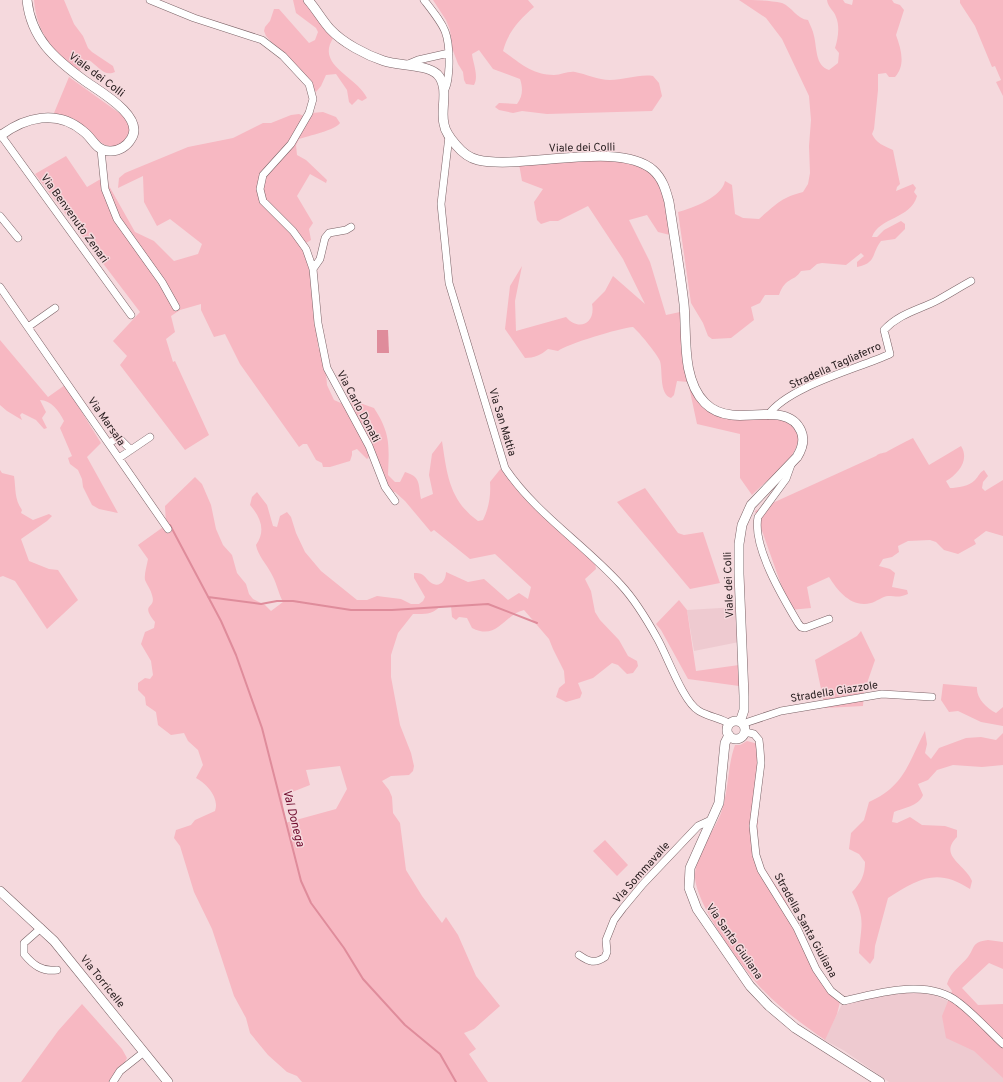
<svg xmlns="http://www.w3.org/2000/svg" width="1003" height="1082" viewBox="0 0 1003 1082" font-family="Overpass,sans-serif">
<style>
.built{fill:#eecad0}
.green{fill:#f7b8c2;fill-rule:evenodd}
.water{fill:#df8c9b}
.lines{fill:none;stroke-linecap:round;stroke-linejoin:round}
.stream{stroke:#df8c9b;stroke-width:2}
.minor-casing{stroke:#7a6266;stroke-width:8}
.tertiary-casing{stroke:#7a6266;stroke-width:10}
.minor{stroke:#fff;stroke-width:7}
.tertiary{stroke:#fff;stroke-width:9}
.labels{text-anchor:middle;stroke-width:3;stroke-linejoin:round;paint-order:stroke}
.street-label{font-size:11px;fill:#2b2122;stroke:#f5d9dd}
.water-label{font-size:12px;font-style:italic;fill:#6f0c2e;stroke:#f5d9dd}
</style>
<rect width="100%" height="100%" fill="#f5d9dd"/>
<path class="built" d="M737,607L739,642L694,651L687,610Z
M912,992L934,995L957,1005L1003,1048V1082H889L843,1050L824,1040L842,1004L882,995Z"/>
<path class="green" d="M34,0H64L74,24L83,36L88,48L92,52L113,66L115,72C104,77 98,66 89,60L82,64L80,71C53,52 37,34 34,0Z
M293,0H305L334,37C314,65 357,76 367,98L362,101L358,99L352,105L349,102L347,90L336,74L326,75L321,86L316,92L266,36L264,31L265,27L270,21L274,9H279L309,43L315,40L318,32L316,28L296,13Z
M433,0H528L534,7C519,20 508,32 503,51C520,63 532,75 554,75C561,75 568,71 575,72C586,74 598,80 610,80C624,80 639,74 653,76L659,83L662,96L652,111L547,114L522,111L513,113L499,110L495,107L499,103L517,104C523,96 523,88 520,79L493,69L479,50L472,54C473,63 479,76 474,85L466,84L464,80L463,72L458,64L452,48L450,30L446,20Z
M739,0C753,0 769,0 782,3C792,7 797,19 808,20C810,25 813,30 814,36C817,47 815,66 829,70L838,63L839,53L835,48C838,39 840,26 836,17C834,10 828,8 827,0H843L845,3L852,5L853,0H892L894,3L900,5L904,10L896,35C901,49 906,65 895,77H889L886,73L878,74V90L874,129L872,134C876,143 884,146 893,150L900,184L897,187L896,191L913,184L916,188L914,192L917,196C911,219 879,217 872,237H877L884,230L901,221L905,224V229L895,239L881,241C871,254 877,263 857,267V262L864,256L861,253L846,265L822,263L817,264L810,270L801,271C793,283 786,276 779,295H765L760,303L751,307L754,320L731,338L712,339L708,336L703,323L691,303L678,212C693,208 722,197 725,181L732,185L735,214L743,218L759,219C775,205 782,197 803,192L808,184L810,173L809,146L811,120L809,96L782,39L766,18Z
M960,0H1003V96L996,82L1001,80L995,66L992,67L975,26L960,3Z
M69,77L122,115C126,120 131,124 129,131C128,137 126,141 121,144C103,155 90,128 77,121C70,116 62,115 54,113Z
M323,112L336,117L340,123C336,130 308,136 299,139L296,145L297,155L306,160L327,180L326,183L310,174L297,196L313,223L309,229L311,240L306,243L305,248L314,267L318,347L325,360L327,385L334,400L350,407L351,402L354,401L374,408C391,434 389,446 388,475L395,482H400L405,472C421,477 418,483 421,499L433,494L429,475L432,454L442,441C447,474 449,500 478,521L483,520C489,508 491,495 490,482L502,467L522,496L594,555L596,569L585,579L591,591L595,612L600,620L619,640L628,656L637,661L638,666L633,673L627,674L618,665L612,663L593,678L578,683L582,693L580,698L566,702L556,697L559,688L565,683L564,671L553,649L549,639L524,610C503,615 498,641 472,628L467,618L459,617L456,620L452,617L451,606H440C433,615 424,614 413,614L398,633L391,655V677L400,725L411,753L414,766L413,771L409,775L391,776L382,781L389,790L392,797L393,813L400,823L406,870L422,896L442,923L446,917L458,935L476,976L500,1006L474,1029L464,1033L476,1049L469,1054L488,1082H302L297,1076L287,1072L268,1055L250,1033L246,1018L234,996L212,929L194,892L180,846L174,838L176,830L191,825L195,820L215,811C220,798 206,783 196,778L203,765L198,750L188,741L184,733L171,735L158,725L156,712L146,705L145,697L138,690V683L145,678L150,679L153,675L151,661L141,644L145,632L154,628L155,622C139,602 157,610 152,595C151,590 147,585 145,580C144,574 147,565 148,559L138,545L166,525L165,506L195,477L202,484L211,505L216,529L223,545L232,555L237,573L246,584L249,594L253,599L265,605L271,611L283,602C278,592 276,581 271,573C266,563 258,556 256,545C266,531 261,518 250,505L252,497L257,492L267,505L273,526L277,527L280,516L287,512L291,517L296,533L305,552L321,571L357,600H367L377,596L401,599L411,604H419L423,601L425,597L414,578V573C417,573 420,573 423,575C426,577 427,580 430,582C439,589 446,581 446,572L468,582L484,579L508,600L519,593L528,599L531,587L495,554L470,559L434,530L431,532L405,501L395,492H384L372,454L367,459L357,449L352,451V455L350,461L330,467H323L322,463L316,460L307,444H303L299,447L240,364L225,334L214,337L201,310V304L180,310L171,316L175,332L166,339L173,362L175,361L209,435L185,450L120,365L127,356L113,341L140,312L35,174L66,156L87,187L104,177L135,232L154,241L174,261L198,254L202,244L170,219L157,226L144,202L143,176L118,188L119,178L125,173L188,147L233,138L263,123H271L291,115L299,114L304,116L312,113ZM340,766L347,789L336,809L285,823L282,796L310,785L306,770Z
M609,159C662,164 664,189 670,235L658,232L647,215L629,220L650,262L666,315L680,312L684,368L702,406L770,417L790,422L799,436C797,461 768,478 752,495L740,478V434L697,424L688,382L677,381L674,395L671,398C659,394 663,372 660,361C657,354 640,333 633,327C620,328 567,344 558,351L548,349C541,355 534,358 525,358L505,329L510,286L522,266L515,301L516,331L566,317C579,332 596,323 592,304L605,291L613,276L645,304L623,259L588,206L558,221H550L541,224L537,220L534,202L543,189L522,181L519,164Z
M0,340L48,397L65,385L101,443L87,457L118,513L99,509L92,505L83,487L82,479L78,470L70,464L68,458L72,456L60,428L64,421C59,411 51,400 40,400L46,412L42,418L47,428L44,429L36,420L22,413L20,415L22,420L7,411L0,405Z
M913,438L929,465L961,446C970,460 958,474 946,481L950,488C957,488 970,486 975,480C979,476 979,473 984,470L988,476L983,482L982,488L985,491L1003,480V536L986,531L974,540L976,544L958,554L944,550L936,542L930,540L908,541L898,546L899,552L892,557L883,559L879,566L890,569L895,573L892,587L907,590L908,594C898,598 897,596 888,596C883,596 876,602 871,603C851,608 838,591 829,577L807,587L811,608L790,610L755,511L876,456C880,452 884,454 888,451C896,447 904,442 913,438Z
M0,470L2,473L14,476C16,488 14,499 22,510L21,513L33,520L49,514L52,516L47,521L21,539L29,561L49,569L58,570L78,600L47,629L15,581L3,576L0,577Z
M645,488L678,533L684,535L703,532L720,583L690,589L617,502Z
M679,600L687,610L696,671L739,665V686L688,679L661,630L656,624Z
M861,631L875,660L864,692L863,706L825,708L815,660L857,636Z
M943,684L977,687C976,698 986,708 996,713L1003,707V726L981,722L958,711L949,712L941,700Z
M925,731L927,744L925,753L931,759L939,748L966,738L981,737L996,740L1003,733V765L982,767L953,765L937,770L928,780L918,784L923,795C919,806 903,808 894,812L892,822L897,823L910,817L922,825L945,826L957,830V837C938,856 965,864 972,881L970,889C937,867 918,879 888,898L875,946L874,958L870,964L859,953C861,924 866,920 852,892C861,883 865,875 865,862L859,854L849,849L851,833L864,820L869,802C905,786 908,763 925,731Z
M747,741L762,745L757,836L758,853L763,866L786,901L804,939L824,976L841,998L837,1014L825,1040C804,1025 782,1010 764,991C744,970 693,902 695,874C697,852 713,833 721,813C729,791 727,767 735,745H740Z
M605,840L628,865L617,876L593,851Z
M988,940L1003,942V969L989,963L962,988L978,1005L1003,1004V1078L974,1051L946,1038L942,1016L952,991L947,984C951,971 960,967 968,957C975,948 971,942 988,940Z
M82,1004L122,1049L127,1058L114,1082H21L58,1031Z"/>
<path class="water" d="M377,330H388L389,353H377Z"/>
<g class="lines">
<path class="stream" d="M170,525L221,621L236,655L262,728L301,881L311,903L344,948L363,979L405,1025L440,1054L456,1082
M208,597L261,604L277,601H293L351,610H392L488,604L537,623"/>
<defs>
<path id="minor" d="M150,0L194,18L262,40L283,56L309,84L313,99L309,113L291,144L263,175L260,189L263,201L293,231L306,249L313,269L318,323L327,368L369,446L385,487L395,501
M424,0C445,27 450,32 449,67C448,76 449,83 444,91
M406,65L418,60L449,53
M0,134L131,315
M449,136L441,204L449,283L505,468C536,514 584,544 621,585C635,600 647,620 657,638C667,655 683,702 699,711C709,717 721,718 730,724
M101,150L105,189L117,219L162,282L176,307
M0,216L18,238
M313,269L320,259L325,238L329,233L346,230L351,227
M0,287L168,529
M28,327L55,308
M768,415C789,386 857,369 890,354L884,330C900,313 919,310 938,300C949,294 960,287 971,281
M109,443L116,439H120L131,450
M119,458L150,437
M791,465L786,479L758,517C752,546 783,598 798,623L801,627L805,628L829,619
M742,724L781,711L882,694L932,697
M745,732L754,734L759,740L760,749L761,763L753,826L756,855L761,870L797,928L816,969L831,991L844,1001C877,993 928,978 958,1002C974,1014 988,1030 1003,1044
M41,928L24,943V954C33,965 42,972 57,970
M579,955C589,962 595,964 605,957L607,952L606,940L614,920L623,908L643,884L698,826L711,820
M113,1082L120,1071L144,1052"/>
<path id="tertiary" d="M308,0C316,9 322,20 330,29C343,43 366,55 384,61C399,66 426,64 437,74C450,87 440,109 444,124C445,132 451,139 456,145C461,151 469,158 478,160C523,170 619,140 653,170C663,179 666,191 669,202C674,236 680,270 684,304C687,334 681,379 705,403C712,410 722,414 732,415C753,418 790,405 801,431C805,440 802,449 797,457L751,505L742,525L739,544V574L744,696V710L740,722
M0,136C25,117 57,109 83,131C93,138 96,152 111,151C119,151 127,146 131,139C146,117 99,91 85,81C55,59 31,39 27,0
M727 730a9 9 0 1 1 18 0a9 9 0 1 1-18 0Z
M729,735L725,743L719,803L690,868L689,888L697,909L750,986L769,1006L795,1028L880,1082
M0,891L54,941L168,1082"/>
</defs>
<use href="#minor" class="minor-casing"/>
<use href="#tertiary" class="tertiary-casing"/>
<use href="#minor" class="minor"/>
<use href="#tertiary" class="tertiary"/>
</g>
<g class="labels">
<g class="street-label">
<text transform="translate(97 74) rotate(37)" y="4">Viale dei Colli</text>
<text transform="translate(582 147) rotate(-1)" y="4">Viale dei Colli</text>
<text transform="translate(75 218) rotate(54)" y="4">Via Benvenuto Zenari</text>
<text transform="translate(835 365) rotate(-24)" y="4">Stradella Tagliaferro</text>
<text transform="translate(359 406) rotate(62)" y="4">Via Carlo Donati</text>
<text transform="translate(107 421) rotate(55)" y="4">Via Marsala</text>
<text transform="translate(503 422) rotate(73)" y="4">Via San Mattia</text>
<text transform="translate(728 585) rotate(-92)" y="4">Viale dei Colli</text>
<text transform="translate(834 691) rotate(-9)" y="4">Stradella Giazzole</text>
<text transform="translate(641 872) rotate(-48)" y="4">Via Sommavalle</text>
<text transform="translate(806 925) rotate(61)" y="4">Stradella Santa Giuliana</text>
<text transform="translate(735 941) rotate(55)" y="4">Via Santa Giuliana</text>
<text transform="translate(103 981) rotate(51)" y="4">Via Torricelle</text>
</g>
<g class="water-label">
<text transform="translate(294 818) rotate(76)" y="4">Val Donega</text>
</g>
</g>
</svg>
